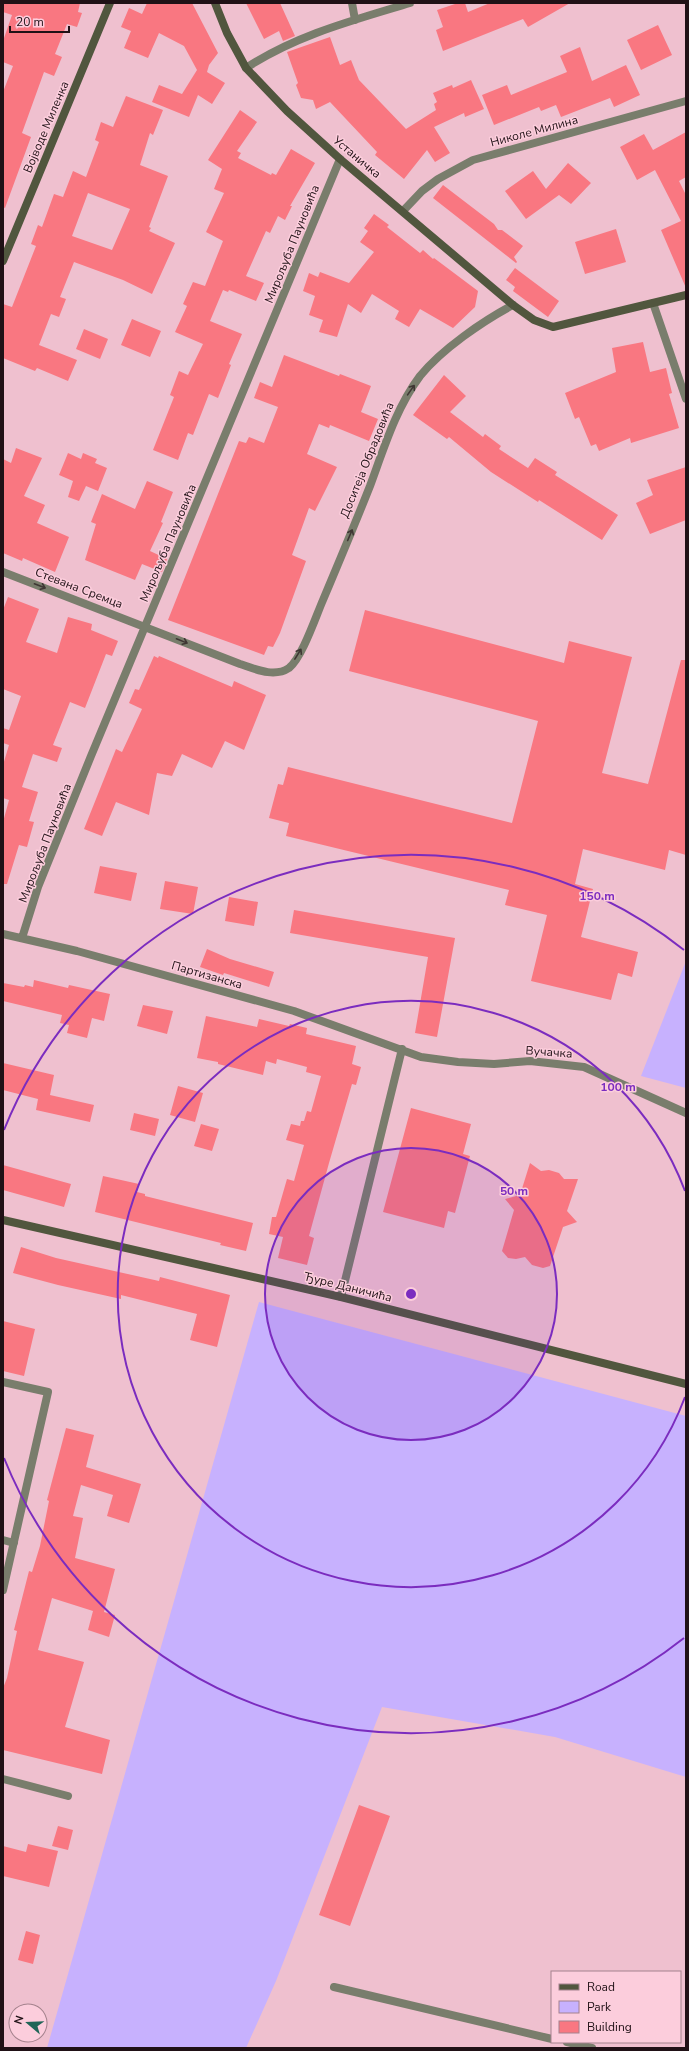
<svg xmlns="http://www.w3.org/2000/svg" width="689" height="2051" viewBox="0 0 689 2051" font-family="'Nunito Sans',sans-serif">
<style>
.green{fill:#c7b1fe}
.building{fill:#f97781;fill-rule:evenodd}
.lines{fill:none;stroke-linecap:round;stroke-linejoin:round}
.lane{stroke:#797d6c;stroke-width:8}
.street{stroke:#797d6c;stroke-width:8}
.secondary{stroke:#51563e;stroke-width:8}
.oneway{stroke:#3f3734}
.ring{fill:none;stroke:#7b2cbf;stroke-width:2}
.labels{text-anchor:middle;stroke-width:3;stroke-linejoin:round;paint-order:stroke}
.street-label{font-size:12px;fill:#201116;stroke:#fccddc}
.centre{fill:#7b2cbf;stroke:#fccddc;stroke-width:2}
.ring-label{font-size:12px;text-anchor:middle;font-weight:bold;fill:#7b2cbf;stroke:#fccddc;stroke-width:3;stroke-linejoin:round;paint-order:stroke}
</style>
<rect width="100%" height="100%" fill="#efc0cf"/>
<path class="green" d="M686,961V1088L641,1076Z
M259,1302L686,1416V1777L555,1737L382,1707L276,1981L246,2048H47Z"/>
<path class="building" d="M3,3H80L78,12L82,13L77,27L67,24L55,54L62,57L54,76L44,72L22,133L31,137L5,208L3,207V92L13,66L3,62V41L12,15L3,12Z
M147,3H192L218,53L209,65L207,72L225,83L212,104L198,95L189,117L152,102L159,85L182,94L197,70L184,46L159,33L148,58L124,48L131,31L121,27L129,8L142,14Z
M246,3H280L295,36L283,41L279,31L264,39Z
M458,3H465L468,12L490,3H570L528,27L523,19L443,51L436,30L443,27L437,10Z
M658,25L672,55L641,70L627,40Z
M330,37L340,65L351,60L359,80L406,129L436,110L434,104L437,102L433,93L452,85L453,88L471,80L484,109L465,117L464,113L434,127L450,153L435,162L427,150L404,179L375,155L377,152L330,102L316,109L313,100L301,98L296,85L298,83L287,52Z
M580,47L592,81L626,65L640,95L614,107L610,98L561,117L556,105L541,111L539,107L494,125L482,95L507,85L511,95L567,72L560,56Z
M126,96L163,110L153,135L150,133L140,165L168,176L149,227L151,228L149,231L175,243L152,294L123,280L74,262L60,297L66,299L59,317L51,314L39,345L77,360L68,381L37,368L35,371L3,358V304L12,307L36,246L31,244L38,225L42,227L54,194L63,197L73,171L86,177L99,142L95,140L101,122L113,127ZM88,193L130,209L112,250L72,236Z
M240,110L257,122L237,151L241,153L238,158L271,175L272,173L276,175L291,149L315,163L290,206H292L285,220L278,216L270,233L266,231L246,276L264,283L256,301L229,290L228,292L223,290L210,321L242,334L229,364L231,365L218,398L209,394L193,435L188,433L178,460L153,450L174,397L170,395L179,371L188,375L203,344L175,332L187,306L183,304L193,282L205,286L223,241L206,232L224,193L214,189L222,169L208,160Z
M686,132V177L679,181L686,195V288L661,230L681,221L655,170L637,180L620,147L644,134L653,150Z
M568,163L591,183L571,204L559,195L526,219L505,191L533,171L546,189Z
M443,185L494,224L498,230H502L523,246L514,257L517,262L516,263L433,198Z
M374,214L389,225L387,227L420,253L423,250L433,259L434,258L478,291L475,307L453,328L420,309L409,327L395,319L399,311L372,294L361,313L348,304L337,337L319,332L323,320L309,315L315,296L303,291L309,273L318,277L320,272L349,283L374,252L360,242L368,231L364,228Z
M616,229L626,262L585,274L575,242Z
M515,268L559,301L548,317L513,291L515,287L506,280Z
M132,319L161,331L150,357L121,345Z
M84,329L108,339L100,359L76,349Z
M643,342L650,372L666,368L672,393L669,394L679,428L631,443L630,438L599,451L596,444L591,446L579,417L575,419L565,393L616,372L612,348Z
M284,355L339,376L340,374L371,386L361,412L378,419L369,441L330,425L329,428L319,424L307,454L337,467L315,511L309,508L292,555L306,561L280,633L273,647L268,646L264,655L168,620L239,441L246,443L249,437L264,443L278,407L254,398L260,382L272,387Z
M444,375L466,396L450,412L483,437L485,434L501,446L499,449L528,468L535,458L557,472L555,475L618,515L602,540L539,500L538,502L491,472L449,437L447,439L413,415Z
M16,448L42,458L24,496L45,505L37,523L69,537L55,572L23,558L22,561L3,553V459L11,463Z
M68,453L81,459L83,453L97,459L95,463L107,468L98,491L86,486L79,501L68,497L73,481L59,475Z
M686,467V520L650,534L636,503L653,495L647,480Z
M147,481L173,492L161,522L163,523L150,551L167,559L162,572L142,564L135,580L85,560L96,524L91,522L102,494L135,509Z
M8,597L39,609L26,642L57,653L68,617L92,624L91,630L118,641L112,656L106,654L85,708L70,702L53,745L62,748L57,762L33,754L22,787L38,792L29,821L34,822L27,847L19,845L7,884H3V822L9,800L3,798V765L9,745L3,743V728L9,730L21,696L3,689V610Z
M365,610L564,663L569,641L632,657L602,773L648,784L681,660H686V855L669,850L665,870L583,849L575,884L593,889L581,937L638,952L632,977L618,973L611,1000L531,981L547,915L505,905L509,890L286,836L289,823L269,818L278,784L283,785L288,767L512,823L538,721L349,671Z
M154,656L158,658L159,656L232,687L234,681L266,695L244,750L225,741L212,768L182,754L172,776L157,773L149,815L116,802L102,836L84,829L116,749L122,752L142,709L129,703L135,689L139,690Z
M100,866L137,873L131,901L94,893Z
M165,881L198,887L193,914L160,909Z
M229,897L258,902L254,926L225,921Z
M294,910L455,938L437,1037L415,1033L428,957L290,933Z
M207,949L230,959L274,972L269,987L224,973L223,975L200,967Z
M34,980L68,988L69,985L110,994L104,1021L92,1018L87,1038L67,1033L69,1025L60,1023L62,1015L3,1001V983L24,987L25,985L33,987Z
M143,1005L173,1011L167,1034L137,1026Z
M206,1016L257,1027L259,1019L289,1026L290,1024L307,1028L306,1034L356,1046L352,1064L361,1067L356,1085L352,1084L329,1163L309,1236L314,1238L307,1265L278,1258L283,1237L269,1234L272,1217H276L287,1179L294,1181L304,1145L286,1140L291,1124L300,1126L301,1121H304L307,1111L311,1112L321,1076L306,1072L307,1067L277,1059L276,1064L266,1061L263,1075L218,1064V1062L197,1058Z
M3,1063L54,1075L50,1095L94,1105L90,1122L36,1110L38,1099L3,1090Z
M178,1086L203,1093L195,1122L170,1115Z
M411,1108L471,1124L463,1154L470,1156L455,1213L448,1211L444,1228L383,1212Z
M134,1113L159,1119L155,1136L130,1130Z
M201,1124L219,1129L212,1151L194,1146Z
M530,1163L541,1171L549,1170L559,1173L564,1179H578L567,1211L577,1222L563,1227L550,1266L543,1268L532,1265L525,1257L516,1259L508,1258L502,1251L514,1210L505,1199L520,1195Z
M3,1165L71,1184L64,1207L3,1190Z
M103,1176L139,1184L137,1192L145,1194V1196L253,1223L246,1251L220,1245L221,1243L95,1212Z
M21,1247L56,1258L159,1281L160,1277L230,1295L217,1347L190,1340L197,1314L121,1295V1299L58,1285L13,1273Z
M3,1321L35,1329L24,1376L3,1371Z
M66,1428L94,1435L86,1467L141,1484L129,1523L107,1516L113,1495L81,1485L73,1516L83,1518L75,1558L115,1569L104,1612L115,1615L109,1637L88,1630L93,1611L52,1598L38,1650L84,1662L65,1727L110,1740L102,1774L3,1750V1688L7,1678L17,1631L14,1630L29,1571L32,1572L40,1546L49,1501L47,1500Z
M359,1805L390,1816L350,1926L319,1915Z
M58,1826L73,1830L68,1850L52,1846Z
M28,1844L58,1851L49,1887L3,1876V1846L26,1852Z
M26,1931L40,1935L33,1964L18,1960Z"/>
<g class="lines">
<path class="lane" d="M334,1987L552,2039
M567,2042L592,2048"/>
<path class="street" d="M352,3L355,20
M246,68C296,35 354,20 410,3
M403,211L422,191L438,179L473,160L686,101
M653,303L686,399
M3,572L240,664C255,669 274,678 289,668C302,658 316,616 323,600C339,562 355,524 370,486C384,448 396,408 420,376C442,349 483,321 513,305
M3,934L77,951L294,1011L421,1057L458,1062L494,1064L530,1061L584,1067L686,1113
M22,938L38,887L91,756L340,159
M341,1297L402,1049
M3,1382L48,1392L3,1590
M3,1540L14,1543
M3,1779L68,1796"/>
<path class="secondary" d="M215,3L227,33L246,68L287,111L340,159L513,305L534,320L553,327L686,295
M3,261L110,3
M3,1220L341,1297L686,1384"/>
</g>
<defs><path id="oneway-shaft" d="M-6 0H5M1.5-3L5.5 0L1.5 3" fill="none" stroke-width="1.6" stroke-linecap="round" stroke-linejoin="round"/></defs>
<g class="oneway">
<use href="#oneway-shaft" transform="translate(411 390) rotate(-55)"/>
<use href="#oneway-shaft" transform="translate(350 535) rotate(-67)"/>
<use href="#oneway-shaft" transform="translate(40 586) rotate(21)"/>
<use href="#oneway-shaft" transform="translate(182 641) rotate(22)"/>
<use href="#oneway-shaft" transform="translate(298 654) rotate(-58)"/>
</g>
<circle cx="411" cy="1294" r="146" fill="#7b2cbf" fill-opacity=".12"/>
<g class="ring">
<circle cx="411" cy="1294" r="146"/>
<path d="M685 1397A293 293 0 1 1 685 1191"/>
<path d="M684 1638A439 439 0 0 1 4 1458M4 1130A439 439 0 0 1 684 950"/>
</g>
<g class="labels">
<g class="street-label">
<text transform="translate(46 127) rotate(-67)" y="4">Војводе Миленка</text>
<text transform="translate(534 131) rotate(-15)" y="4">Николе Милина</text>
<text transform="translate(357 157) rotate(40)" y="4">Устаничка</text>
<text transform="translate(292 244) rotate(-68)" y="4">Мирољуба Пауновића</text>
<text transform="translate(367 460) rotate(-68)" y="4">Доситеја Обрадовића</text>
<text transform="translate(168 543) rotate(-67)" y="4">Мирољуба Пауновића</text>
<text transform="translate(79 588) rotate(21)" y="4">Стевана Сремца</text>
<text transform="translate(45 843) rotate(-69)" y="4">Мирољуба Пауновића</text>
<text transform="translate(207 975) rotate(16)" y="4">Партизанска</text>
<text transform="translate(549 1052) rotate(4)" y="4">Вучачка</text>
<text transform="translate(348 1287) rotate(14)" y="4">Ђуре Даничића</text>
</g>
</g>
<circle cx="411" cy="1294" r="6" class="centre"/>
<g class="ring-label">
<text x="597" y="900">150 m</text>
<text x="618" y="1091">100 m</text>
<text x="514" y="1195">50 m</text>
</g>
<rect width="689" height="2051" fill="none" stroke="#201116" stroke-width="8"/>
<rect x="551" y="1971" width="130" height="72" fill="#fccddc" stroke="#a4828d"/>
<rect x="559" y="1984" width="20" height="6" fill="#51563e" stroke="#a4828d"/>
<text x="587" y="1991" font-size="12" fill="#201116">Road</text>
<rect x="559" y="2001" width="20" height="12" fill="#c7b1fe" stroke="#a4828d"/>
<text x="587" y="2011" font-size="12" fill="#201116">Park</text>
<rect x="559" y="2021" width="20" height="12" fill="#f97781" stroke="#a4828d"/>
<text x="587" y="2031" font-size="12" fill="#201116">Building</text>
<g transform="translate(28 2023) rotate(289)"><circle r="19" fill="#fccddc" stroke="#a4828d"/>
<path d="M0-3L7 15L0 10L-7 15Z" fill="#206557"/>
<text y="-6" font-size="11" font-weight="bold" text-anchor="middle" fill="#201116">N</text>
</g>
<path d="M10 26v6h59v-6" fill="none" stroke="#201116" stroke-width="2"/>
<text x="16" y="26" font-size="12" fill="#201116" stroke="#fccddc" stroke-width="3" paint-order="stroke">20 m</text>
</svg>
